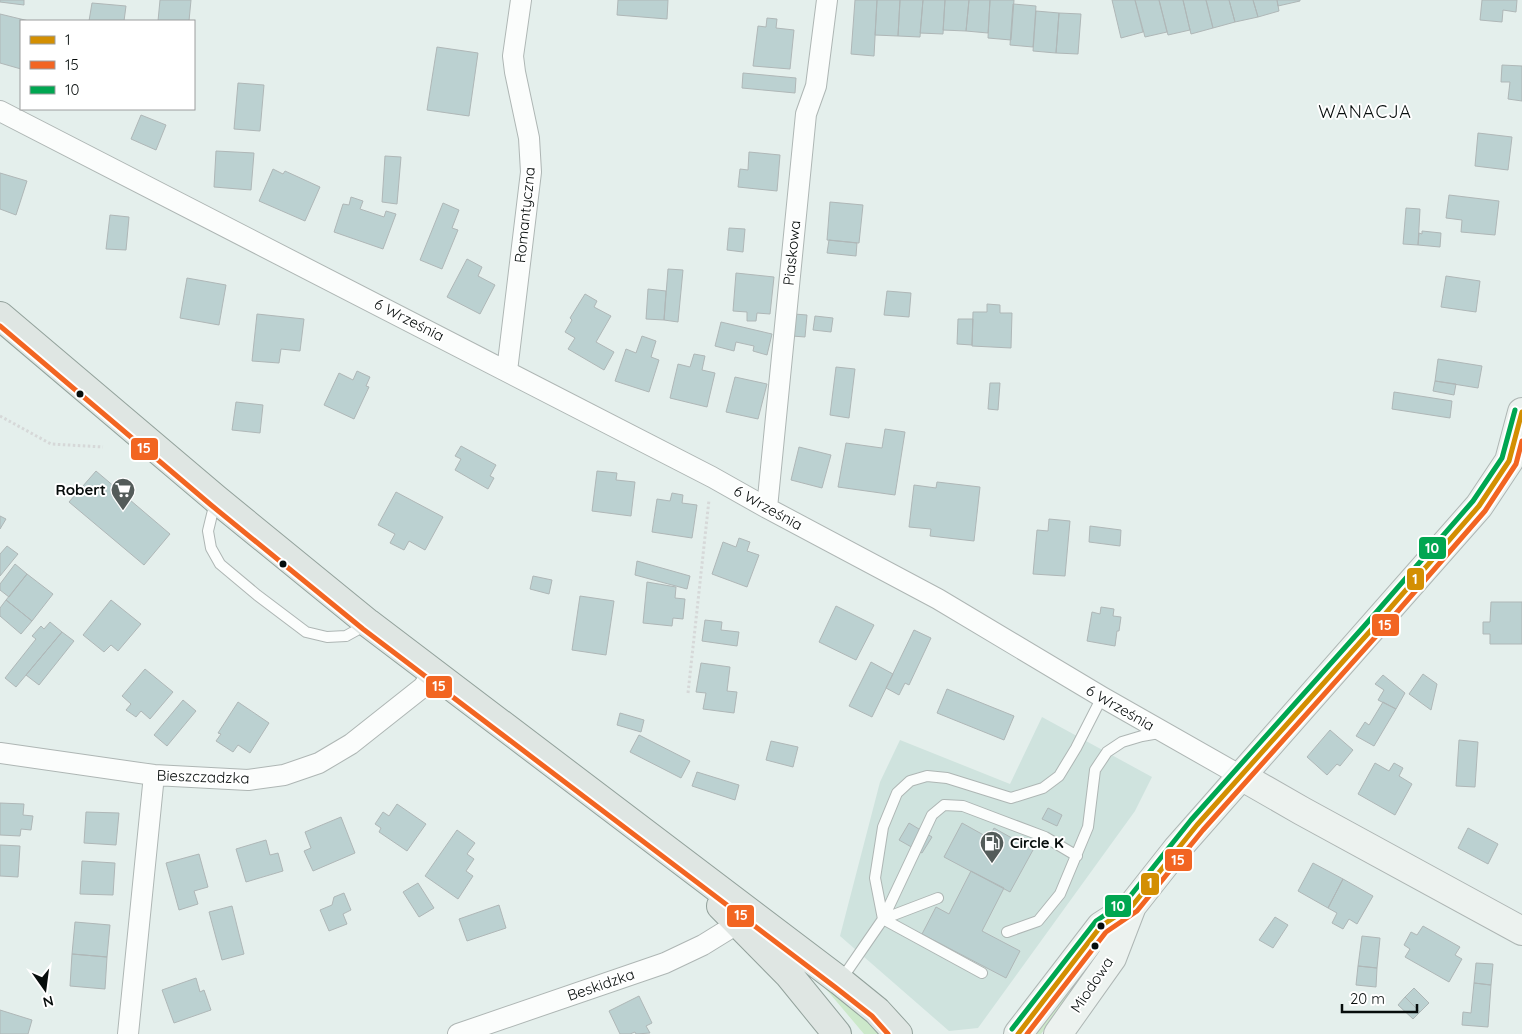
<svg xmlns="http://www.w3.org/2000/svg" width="1522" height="1034" viewBox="0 0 1522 1034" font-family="Quicksand,sans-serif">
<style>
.built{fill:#cfe3de}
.green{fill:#cce8ca}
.building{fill:#bbd1d1;stroke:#afb7b7}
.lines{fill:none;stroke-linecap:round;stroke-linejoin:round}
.lane-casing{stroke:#aeb6b4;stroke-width:12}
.street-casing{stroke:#aeb6b4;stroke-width:22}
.secondary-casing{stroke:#aeb6b4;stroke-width:30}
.primary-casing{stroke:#92a19b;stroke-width:30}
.path{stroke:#d6d8d8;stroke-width:3;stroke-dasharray:2.5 2.5;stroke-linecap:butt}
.lane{stroke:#fbfdfc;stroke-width:10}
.street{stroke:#fbfdfc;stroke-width:20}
.secondary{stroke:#ecf2ef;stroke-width:28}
.primary{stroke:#dfe6e3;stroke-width:28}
.bus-1-casing{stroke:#fff;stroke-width:9}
.bus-2-casing{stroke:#fff;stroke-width:9}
.bus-3-casing{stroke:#fff;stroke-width:9}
.bus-1{stroke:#d38f02;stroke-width:5}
.bus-2{stroke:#f26522;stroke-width:5}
.bus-3{stroke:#00a651;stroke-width:5}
.bus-dot{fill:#070d0c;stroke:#fff;stroke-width:2}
.labels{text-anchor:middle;stroke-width:4;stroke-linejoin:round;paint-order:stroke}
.street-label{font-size:15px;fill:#070d0c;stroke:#fff}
.poi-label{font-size:15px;font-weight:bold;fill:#070d0c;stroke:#fff;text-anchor:end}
.quarter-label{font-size:18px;letter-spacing:1px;fill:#070d0c;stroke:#fff}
.line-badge{stroke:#fff;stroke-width:2}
.badge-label{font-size:14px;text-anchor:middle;font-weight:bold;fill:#fff}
</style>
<rect width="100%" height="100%" fill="#e4efec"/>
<path class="built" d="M1042,717L1152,777L1135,811L978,1028L949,1031L840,936L880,782L900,740L1010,784Z"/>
<path class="green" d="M815,976L883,1034H864Z
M1067,993L1070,996L1041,1034H1033Z"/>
<path class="building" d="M0,0H24V5L0,2Z
M160,0H191L189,21H158Z
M618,0H668L667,19L617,15Z
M855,0H877L874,56L851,54Z
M877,0H900L898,36L875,35Z
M900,0H923L920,37L898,36Z
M923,0H945L943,34L920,33Z
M945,0H969L966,31L943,30Z
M969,0H990L988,33L966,31Z
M990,0H1014L1011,40L988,38Z
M1112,0H1135L1143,32L1121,38Z
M1135,0H1159L1167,32L1145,37Z
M1159,0H1183L1190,30L1168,35Z
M1183,0H1206L1213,28L1191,34Z
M1206,0H1229L1235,22L1213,28Z
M1229,0H1253L1258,17L1235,22Z
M1253,0H1277L1279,11L1258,17Z
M1277,0H1300V1L1278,6Z
M1482,0H1517L1516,12L1503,10L1502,22L1480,20Z
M92,3L126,6L124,21H89Z
M1013,4L1036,6L1033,47L1010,45Z
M1036,11L1059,13L1056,53L1033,51Z
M1059,13L1081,14L1078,54L1056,53Z
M0,14L29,21H21V69L0,63Z
M767,18L777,19L776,28L794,30L790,69L753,66L758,26L766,27Z
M437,47L478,53L469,116L427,110Z
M1502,65L1522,66V101L1508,99L1510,82H1501Z
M743,73L796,78L795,93L742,88Z
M238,83L264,85L260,131L234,129Z
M141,115L166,125L156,150L131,139Z
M1478,133L1512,137L1508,170L1475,166Z
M216,151L254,153L251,190L214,187Z
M749,152L780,155L777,191L738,187L740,169L748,170Z
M385,156L401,157L397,204L382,202Z
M273,169L283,174L285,171L320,187L305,221L259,201Z
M0,173L27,181L16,215L0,209Z
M1449,195L1499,201L1495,235L1461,232L1462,220L1446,218Z
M351,197L363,201L360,209L384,217L386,211L396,214L383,249L334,232L343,204L349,205Z
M830,202L863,205L859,243L827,240Z
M443,203L459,210L452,228L458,230L442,269L420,260Z
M1406,208L1420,209L1418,245L1403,244Z
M110,215L129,217L126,250L106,249Z
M729,228L745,229L743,252L727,250Z
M1422,231L1441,233L1440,247L1418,245L1419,233L1422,234Z
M829,240L857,243L856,256L827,253Z
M467,259L482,267L478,276L495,285L480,314L447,297Z
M668,269L683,270L678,322L664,320Z
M736,273L774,277L770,314L757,313L756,321H747V312L733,311Z
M1446,276L1480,281L1476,312L1441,307Z
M187,278L226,285L219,325L180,318Z
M648,289L666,291L664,320L646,319Z
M887,291L911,293L909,317L884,315Z
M585,294L597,301L594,307L611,316L596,342L614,352L604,370L568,349L575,338L565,332L572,320L570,318Z
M987,304L1000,305V313H1012L1011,348L972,346L973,312H987Z
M257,314L304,319L300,351L281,349L279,363L252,361Z
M794,314L807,315L805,337L792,336Z
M815,316L833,318L831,332L813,330Z
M958,319H973L972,345L957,344Z
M721,322L772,334L767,355L753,351L754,346L736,342L734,351L715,346Z
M642,336L656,341L651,357L659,360L649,392L615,381L626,349L636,353Z
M694,354L705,356L702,370L715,373L707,407L670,398L678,364L690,367Z
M1438,359L1482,366L1478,388L1435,381Z
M836,367L855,369L849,418L830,415Z
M357,371L370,377L366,386L369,387L354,419L324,405L339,373L353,380Z
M735,377L767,384L758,419L726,412Z
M1435,381L1456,384L1454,395L1433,391Z
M990,383H1000L998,410L988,409Z
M1394,392L1452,401L1450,418L1392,409Z
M236,402L263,405L260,433L232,430Z
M885,429L905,432L895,495L838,487L846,443L882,448Z
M461,446L496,465L490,476L494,478L488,489L455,470L461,459L455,456Z
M799,447L831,455L822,488L791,480Z
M96,471L170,534L144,565L69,502Z
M597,471L617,473L616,480L635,482L631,516L592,511Z
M937,482L980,487L974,541L930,536L931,529L909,527L914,485L936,488Z
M396,492L443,517L425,550L409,541L404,550L390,543L395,534L378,525Z
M672,493L683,495L682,503L697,505L692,538L652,532L657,499L670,501Z
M0,516L6,519L0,529Z
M1049,519L1070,521L1065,576L1033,574L1037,530L1048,531Z
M1090,526L1121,530L1120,546L1089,542Z
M739,538L750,542L747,551L759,555L747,587L712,574L723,542L736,547Z
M7,546L18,554L0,576V554Z
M637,561L690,576L687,589L635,575Z
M15,564L27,574L9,597L0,590V584Z
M27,574L53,594L32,621L6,600Z
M533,576L552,580L549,594L530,589Z
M647,582L676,587L675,598L685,599L683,619L673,618L672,626L643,623Z
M580,596L614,601L606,655L572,650Z
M6,600L32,621L21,634L0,616V608Z
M111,600L141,624L118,651L111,645L104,652L83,635Z
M1491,602H1522V644H1490V634H1483V622H1490Z
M836,606L874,625L856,660L819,642Z
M1101,607L1114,609L1113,616L1121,617L1119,631H1117L1115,646L1087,641L1092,612L1100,614Z
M705,620L722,622L721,630L739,632L737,646L702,641Z
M50,622L62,632L16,687L5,678L36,639L32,636L41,626L44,629Z
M914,630L931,638L909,685L905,683L899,695L886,688Z
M62,632L74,641L39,685L26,675Z
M871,662L893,674L872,717L849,706Z
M701,663L730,667L727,691L737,692L734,713L703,709L706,693L696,692Z
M145,669L173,692L150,719L141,711L136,717L126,710L131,704L122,696Z
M1423,674L1437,684L1431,710L1409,694Z
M1383,675L1405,693L1396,709L1378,700L1384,690L1375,684Z
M947,689L1014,716L1004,740L937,713Z
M183,700L196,711L167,746L154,735Z
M238,702L269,723L250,753L238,745L233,752L216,741L221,734L218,733Z
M1383,702L1396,709L1374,746L1356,736L1365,722L1369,725Z
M620,713L644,720L641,732L617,725Z
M1330,730L1353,750L1340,766L1337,764L1327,775L1307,757Z
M639,735L690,761L681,778L630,752Z
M1459,740L1478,742L1475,787L1456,786Z
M771,741L798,747L793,767L766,760Z
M1375,763L1389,771L1394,763L1403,768L1399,776L1412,784L1395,815L1358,794Z
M697,772L739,785L735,800L692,786Z
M0,803L24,804L23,815L33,816L31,830L21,829L20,836L0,835Z
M397,804L426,824L407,851L379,832L381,828L375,824L383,812L389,816Z
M1048,808L1062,815L1057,826L1042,819Z
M86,812L119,813L116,845L84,843Z
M341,817L355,853L313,871L304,851L311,848L305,832Z
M909,823L932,837L922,853L899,840Z
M962,823L989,838L994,828L1033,850L1010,892L944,857Z
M1468,828L1498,844L1488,864L1458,848Z
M457,830L475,843L467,854L474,859L466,871L473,876L458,899L425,876Z
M266,840L270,855L278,853L283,871L246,882L236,849Z
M0,845L20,846L18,877L0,876Z
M199,854L208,887L194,891L198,904L179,910L166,863Z
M82,861L115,863L113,895L80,894Z
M1313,863L1343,879L1328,908L1298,891Z
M971,871L1004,888L982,931L1020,951L1006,978L922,934L936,907L949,914Z
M1343,879L1373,896L1357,924L1349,919L1343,929L1332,923L1337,913L1328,908Z
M418,883L434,908L419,917L403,892Z
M344,893L351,910L343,914L347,924L329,931L320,910L332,905L334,897Z
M499,905L506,928L467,941L459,919Z
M232,906L244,954L222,960L209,912Z
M1275,917L1288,925L1273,948L1259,940Z
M75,922L110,925L107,957L72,954Z
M1423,926L1460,947L1455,955L1462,959L1449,982L1405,957L1410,949L1404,945L1411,932L1417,935Z
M1362,936L1380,938L1377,968L1358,966Z
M72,954L107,957L105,989L70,986Z
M1476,963L1493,964L1491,985L1474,983Z
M1358,966L1377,968L1376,987L1356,985Z
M196,978L200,992L204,990L211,1010L174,1023L162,990Z
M1474,983L1491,985L1488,1027L1462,1025L1463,1012L1471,1013Z
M1414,988L1429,1003L1420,1012L1405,997Z
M639,996L652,1023L646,1026L650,1033L636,1034L635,1032L630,1034H620L609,1011Z
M1405,997L1420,1012L1413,1019L1398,1005Z
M0,1010L32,1020L28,1034H0Z"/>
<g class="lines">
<defs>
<path id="lane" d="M215,502L208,531L211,548L220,564L257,595L306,632L327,637L346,636L366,625
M883,919L938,898
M1007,932L1038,921L1060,894L1088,827L1095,770L1107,752L1122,742L1142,736L1159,733
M982,973L883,919L875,878L883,827L897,793L910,781L927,776L947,778L1011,798L1043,788L1059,776L1076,748L1102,697
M841,980L883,919L932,815L944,805L963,806L1045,837L1077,856"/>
<path id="street" d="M0,111L712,477L767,508L938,599L1102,697L1241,776
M507,371L531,172L529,138L515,72L513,56L521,0
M767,508L806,114L816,86L827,0
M0,753L154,775L248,780L284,775L319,763L351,744L423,687L433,673
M128,1034L154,775
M458,1034L665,963L703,945L737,924"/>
<path id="secondary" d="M1241,776L1302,811L1522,931
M1018,1034L1101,926L1132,906
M1058,1034L1112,958L1132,906L1177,849L1479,506L1509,461L1522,412"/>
<path id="primary" d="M0,316L216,499L368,623L840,981L877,1011L898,1034
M721,906L789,975L837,1034"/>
</defs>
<use href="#lane" class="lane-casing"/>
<use href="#street" class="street-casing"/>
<use href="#secondary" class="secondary-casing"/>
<use href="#primary" class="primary-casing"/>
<path class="path" d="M0,416L51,444L103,447
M688,693L709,500"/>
<use href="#lane" class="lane"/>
<use href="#street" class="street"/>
<use href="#secondary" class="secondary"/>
<use href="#primary" class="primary"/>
<defs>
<path id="bus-1" d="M1018,1034L1101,926L1132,906L1197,825L1372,629L1479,506L1509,461L1522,412"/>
<path id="bus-2" d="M0,326L211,505L363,629L835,987L872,1016L888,1034
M1027,1034L1106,932L1137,911L1203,830L1378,634L1485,511L1516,464L1522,441"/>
<path id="bus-3" d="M1012,1029L1096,921L1127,900L1191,820L1366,624L1473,501L1502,458L1515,410"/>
</defs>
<use href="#bus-1" class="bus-1-casing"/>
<use href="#bus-2" class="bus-2-casing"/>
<use href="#bus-3" class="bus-3-casing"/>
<use href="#bus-1" class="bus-1"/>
<use href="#bus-2" class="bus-2"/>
<use href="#bus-3" class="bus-3"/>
</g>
<defs>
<symbol id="supermarket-pin" viewBox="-11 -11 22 30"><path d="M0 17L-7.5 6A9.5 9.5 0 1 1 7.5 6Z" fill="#545c5a" stroke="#fff"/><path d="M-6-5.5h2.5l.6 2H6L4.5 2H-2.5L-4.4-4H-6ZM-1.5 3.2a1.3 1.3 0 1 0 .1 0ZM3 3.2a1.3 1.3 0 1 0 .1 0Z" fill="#fff"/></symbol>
<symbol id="fuel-pin" viewBox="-11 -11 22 30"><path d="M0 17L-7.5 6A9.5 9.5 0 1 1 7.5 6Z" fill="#545c5a" stroke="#fff"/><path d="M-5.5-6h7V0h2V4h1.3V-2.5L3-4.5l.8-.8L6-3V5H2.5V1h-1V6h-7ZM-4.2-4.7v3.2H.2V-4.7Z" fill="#fff"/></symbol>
</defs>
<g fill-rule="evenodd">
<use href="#supermarket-pin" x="109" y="476" width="28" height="38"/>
<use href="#fuel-pin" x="978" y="829" width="28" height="38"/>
</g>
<g class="bus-dot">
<circle cx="80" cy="394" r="4.5"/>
<circle cx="283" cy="564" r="4.5"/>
<circle cx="1101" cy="926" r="4.5"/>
<circle cx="1095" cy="946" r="4.5"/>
</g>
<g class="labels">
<g class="street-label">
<text transform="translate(525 215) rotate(-84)" y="5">Romantyczna</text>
<text transform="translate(792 253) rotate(-84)" y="5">Piaskowa</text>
<text transform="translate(409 320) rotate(27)" y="5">6 Września</text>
<text transform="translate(768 508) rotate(29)" y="5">6 Września</text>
<text transform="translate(1120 708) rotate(30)" y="5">6 Września</text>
<text transform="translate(203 777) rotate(2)" y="5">Bieszczadzka</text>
<text transform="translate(601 985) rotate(-19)" y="5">Beskidzka</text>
<text transform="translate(1092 985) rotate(-56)" y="5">Miodowa</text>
</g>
<g class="poi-label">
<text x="106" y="495">Robert</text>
<text x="1010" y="848" text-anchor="start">Circle K</text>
</g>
<g class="quarter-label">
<text x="1365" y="118">WANACJA</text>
</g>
</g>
<g class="line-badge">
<rect x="130" y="437" width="29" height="24" rx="5" fill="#f26522"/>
<rect x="1418" y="536" width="29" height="24" rx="5" fill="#00a651"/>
<rect x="1406" y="567" width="19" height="24" rx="5" fill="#d38f02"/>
<rect x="1371" y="613" width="29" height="24" rx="5" fill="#f26522"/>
<rect x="425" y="675" width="28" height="24" rx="5" fill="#f26522"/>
<rect x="1164" y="848" width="29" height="24" rx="5" fill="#f26522"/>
<rect x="1140" y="872" width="20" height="24" rx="5" fill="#d38f02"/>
<rect x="1104" y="894" width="28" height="24" rx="5" fill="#00a651"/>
<rect x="726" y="904" width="29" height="24" rx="5" fill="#f26522"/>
</g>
<g class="badge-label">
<text x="144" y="453">15</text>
<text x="1432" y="553">10</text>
<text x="1415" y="584">1</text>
<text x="1385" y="630">15</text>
<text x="439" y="691">15</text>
<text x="1178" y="865">15</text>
<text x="1150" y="888">1</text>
<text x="1118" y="911">10</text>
<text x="741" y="920">15</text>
</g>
<rect x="20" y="20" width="175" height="90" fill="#ffffff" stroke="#9c9e9e"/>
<rect x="30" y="36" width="25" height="8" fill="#d38f02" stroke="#9c9e9e"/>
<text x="65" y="45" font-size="15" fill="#070d0c">1</text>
<rect x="30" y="61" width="25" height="8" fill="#f26522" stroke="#9c9e9e"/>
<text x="65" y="70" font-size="15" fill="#070d0c">15</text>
<rect x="30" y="86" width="25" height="8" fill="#00a651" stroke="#9c9e9e"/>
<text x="65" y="95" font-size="15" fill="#070d0c">10</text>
<g transform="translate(45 989) rotate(166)" stroke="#ffffff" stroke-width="4" paint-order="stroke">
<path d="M0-4L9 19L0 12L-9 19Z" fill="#070d0c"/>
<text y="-8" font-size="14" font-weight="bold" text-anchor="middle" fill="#070d0c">N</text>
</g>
<path d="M1342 1004v8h75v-8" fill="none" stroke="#070d0c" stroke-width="2.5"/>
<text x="1350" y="1004" font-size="15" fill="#070d0c" stroke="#ffffff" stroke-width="4" paint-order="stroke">20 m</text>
</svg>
